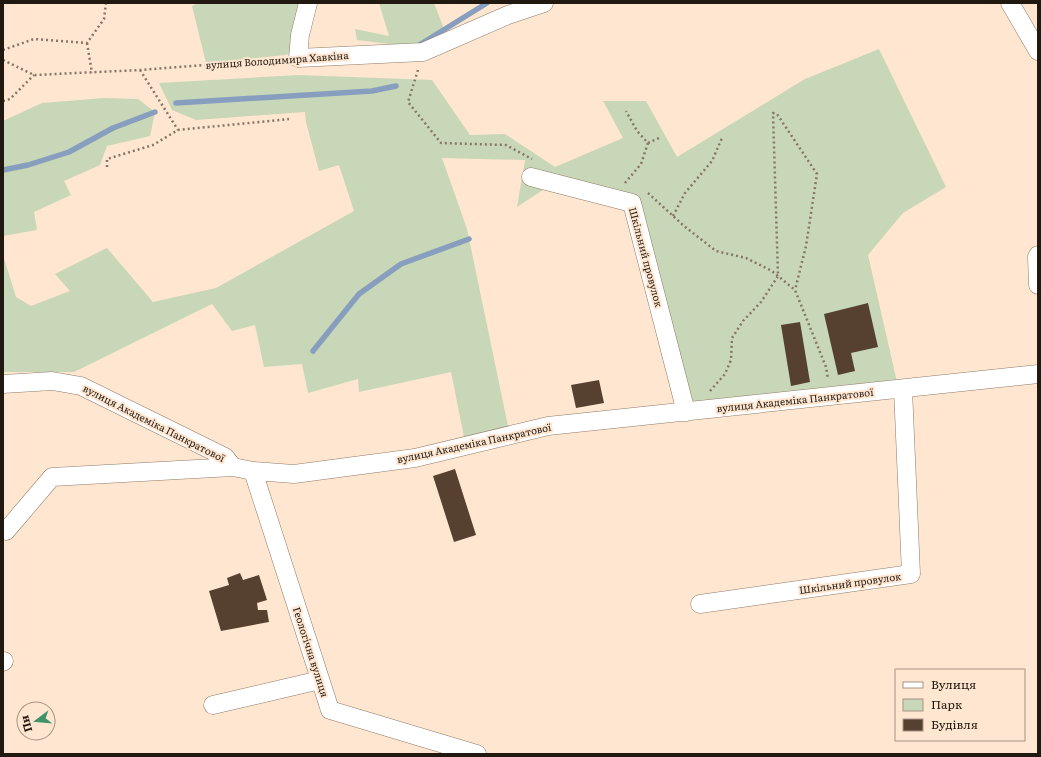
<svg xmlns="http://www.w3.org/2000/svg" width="1041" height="757" viewBox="0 0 1041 757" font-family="Literata,serif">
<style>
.green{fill:#c8d7b7}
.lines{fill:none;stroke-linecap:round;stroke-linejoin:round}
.stream{stroke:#889ebf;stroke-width:5.5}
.building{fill:#564131}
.minor-casing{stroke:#907b67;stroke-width:19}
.path{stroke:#867668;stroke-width:2.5;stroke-dasharray:2 3;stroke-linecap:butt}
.minor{stroke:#fff;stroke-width:18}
.labels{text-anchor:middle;stroke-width:4;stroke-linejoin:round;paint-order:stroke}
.street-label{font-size:10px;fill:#211810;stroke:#fee6d0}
</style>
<rect width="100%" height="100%" fill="#fee6d0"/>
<path class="green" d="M198,3H300L292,53L285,55L206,63L192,6Z
M379,3H434L446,34L415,47L357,40L355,29L389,36Z
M879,49L946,187L903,213L868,255L897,382L689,407L634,195L546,188L517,207L525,160L442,158L467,229L508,426L464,437L451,372L359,392L358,379L308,393L302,364L264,367L255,325L232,331L212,304L74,372H3V255L16,297L31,306L70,291L55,274L107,248L153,302L216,288L354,211L339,165L319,171L306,122L305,112L196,120L172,110L159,83L298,75L432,80L470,135L505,134L555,167L623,138L603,101H646L677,157L805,79Z
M104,98L138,99L155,112L150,136L107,146L100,165L64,181L71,195L34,212L37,230L3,236V121L42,103Z"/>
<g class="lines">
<path class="stream" d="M416,47L487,3
M176,103L372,91L396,86
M3,170L28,165L69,152L113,128L155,112
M313,351L359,294L401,264L469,239"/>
</g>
<path class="building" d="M868,303L878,347L851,353L855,371L838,375L824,314Z
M800,322L810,382L791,386L781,325Z
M599,380L604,403L576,408L571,385Z
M455,469L476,535L454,542L433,476Z
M240,573L243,580L259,575L267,600L257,603L258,610H267L269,622L221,631L209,591L229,585L227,578Z"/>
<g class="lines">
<defs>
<path id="minor" d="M308,3L300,35L298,58L423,52L508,15L544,3
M1010,3L1038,51
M531,177L632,203L686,412
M1038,255L1037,257L1038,285
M3,384L52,381L81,386L225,457L233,467L253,471L294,474L415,458L548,426L1038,374
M253,471L330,710L477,754
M6,531L52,477L233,467
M700,604L911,574L903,389
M3,662L4,661
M213,705L320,680"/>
</defs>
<use href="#minor" class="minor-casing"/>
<path class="path" d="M87,43L92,73
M3,50L34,39L87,43L104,19L106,3
M3,60L34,75L140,70L282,59
M140,70L178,130
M418,70L408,102L441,143L506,145L532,159
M3,101L10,99L34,75
M648,143L659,138
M107,167V159L153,145L178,130L289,119
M625,183L641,164L648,143L637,131L626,111
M648,193L684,226L716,251L746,258L772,271L795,290L826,367L828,379
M673,216L685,193L712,161L722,138
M710,391L725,374L731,360L732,338L743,321L761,302L778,276L773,113L777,114L817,174L806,246L795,290"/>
<use href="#minor" class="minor"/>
</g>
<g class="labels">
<g class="street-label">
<text transform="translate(277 60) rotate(-4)" y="4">вулиця Володимира Хавкіна</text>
<text transform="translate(646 257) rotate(75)" y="4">Шкільний провулок</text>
<text transform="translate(795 400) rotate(-6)" y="4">вулиця Академіка Панкратової</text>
<text transform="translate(154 423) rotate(27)" y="4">вулиця Академіка Панкратової</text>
<text transform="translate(474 443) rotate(-12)" y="4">вулиця Академіка Панкратової</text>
<text transform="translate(850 583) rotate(-8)" y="4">Шкільний провулок</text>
<text transform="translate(311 652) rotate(72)" y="4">Геологічна вулиця</text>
</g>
</g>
<rect width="1041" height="757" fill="none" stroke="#211810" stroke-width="8"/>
<rect x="895" y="669" width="130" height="72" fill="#fee6d0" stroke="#a69483"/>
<rect x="903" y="682" width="20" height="6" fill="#ffffff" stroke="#a69483"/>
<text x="931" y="689" font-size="12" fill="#211810">Вулиця</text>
<rect x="903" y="699" width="20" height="12" fill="#c8d7b7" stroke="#a69483"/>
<text x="931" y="709" font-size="12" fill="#211810">Парк</text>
<rect x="903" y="719" width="20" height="12" fill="#564131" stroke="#a69483"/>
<text x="931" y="729" font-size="12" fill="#211810">Будівля</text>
<g transform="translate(36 721) rotate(254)"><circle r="19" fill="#fee6d0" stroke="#a69483"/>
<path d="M0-3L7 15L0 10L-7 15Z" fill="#3d9367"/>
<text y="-6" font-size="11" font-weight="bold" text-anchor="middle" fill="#211810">Пн</text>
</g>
</svg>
